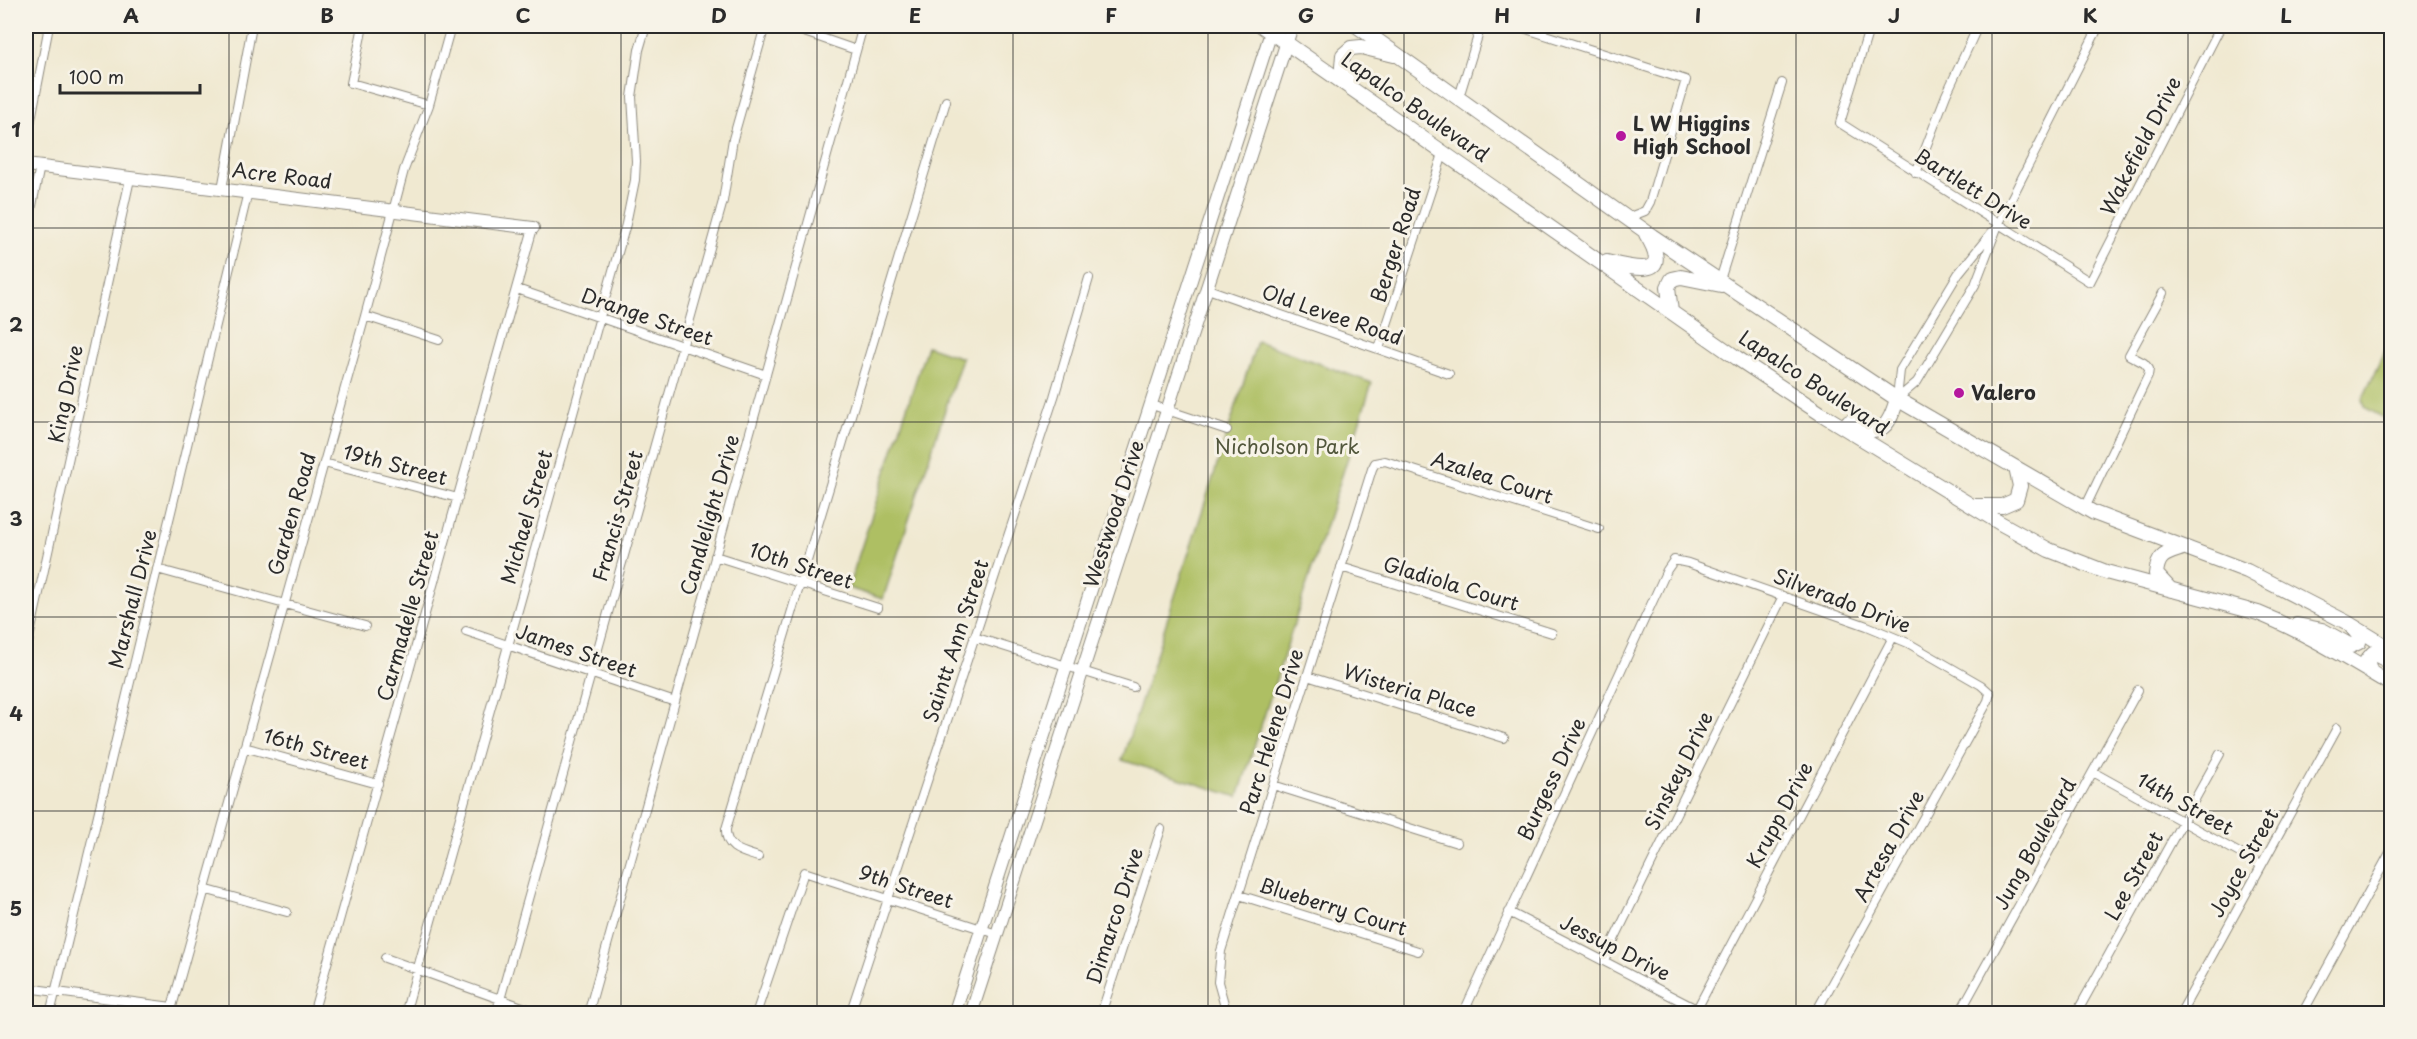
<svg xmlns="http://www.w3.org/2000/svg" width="2417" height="1039" viewBox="0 0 2417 1039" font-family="'Playpen Sans',sans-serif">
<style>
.green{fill:#aebf63;stroke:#6c7547;stroke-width:1.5}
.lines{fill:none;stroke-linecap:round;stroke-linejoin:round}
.street-casing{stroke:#8e8a7e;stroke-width:10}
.secondary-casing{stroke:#8e8a7e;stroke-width:14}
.primary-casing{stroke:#8e8a7e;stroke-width:16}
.street{stroke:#fff;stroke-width:8}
.secondary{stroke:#fff;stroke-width:12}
.primary{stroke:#fff;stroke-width:14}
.grid{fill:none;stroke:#2b2b2b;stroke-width:1.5;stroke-opacity:0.55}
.poi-dot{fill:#b5179e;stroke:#f7f3e8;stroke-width:2}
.labels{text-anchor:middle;stroke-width:6;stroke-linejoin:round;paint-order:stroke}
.street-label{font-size:20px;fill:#2b2b2b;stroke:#f7f3e8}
.poi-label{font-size:20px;font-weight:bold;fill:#2b2b2b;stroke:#f7f3e8;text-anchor:start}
.park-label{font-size:20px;fill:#52573c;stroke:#f7f3e8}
.neatline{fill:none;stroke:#2b2b2b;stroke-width:2}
.grid-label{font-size:20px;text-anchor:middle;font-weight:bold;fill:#2b2b2b}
</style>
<rect width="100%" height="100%" fill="#f7f3e8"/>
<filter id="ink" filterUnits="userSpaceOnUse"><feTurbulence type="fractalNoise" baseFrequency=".0167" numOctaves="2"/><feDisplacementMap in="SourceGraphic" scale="12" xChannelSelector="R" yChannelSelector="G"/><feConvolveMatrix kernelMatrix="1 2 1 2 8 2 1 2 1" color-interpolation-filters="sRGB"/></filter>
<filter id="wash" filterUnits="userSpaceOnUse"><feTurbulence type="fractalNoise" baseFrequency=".008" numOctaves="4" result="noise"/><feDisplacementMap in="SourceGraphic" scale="24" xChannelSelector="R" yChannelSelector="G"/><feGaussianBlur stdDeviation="1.35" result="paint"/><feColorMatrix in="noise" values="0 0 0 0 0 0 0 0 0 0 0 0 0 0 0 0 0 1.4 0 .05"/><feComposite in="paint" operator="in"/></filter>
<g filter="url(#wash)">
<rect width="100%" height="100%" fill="#f0e9d1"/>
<path class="green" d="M2391,339L2392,422H2391L2366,408L2362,400Z
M1257,341L1372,383L1238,797L1122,760Z
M927,346L962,358L883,599L848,588Z"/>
</g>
<g filter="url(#ink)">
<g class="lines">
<defs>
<path id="street" d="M363,26L351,83L429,105
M787,26L856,50
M1517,26L1686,80L1650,202L1645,211L1627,218
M1870,26L1840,123L2090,282L2221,26
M1459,97L1481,26
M26,145L49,26
M1916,173L1946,95L1978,26
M222,189L252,26
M26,235L40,166
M1720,280L1782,83
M1205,288L1449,374
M517,289L766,375
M365,316L439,340
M1379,349L1444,151
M1897,399L1917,382L1975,285L1998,225L2099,26
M1897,399L1900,370L1958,274L1992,232
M1152,405L1227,430
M324,463L458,498
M2085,508L2148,376L2149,369L2144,363L2129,355L2163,293
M715,556L878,608
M1341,567L1552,633
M157,569L365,626
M466,631L675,702
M974,637L1133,687
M26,652L130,179
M1307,676L1504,738
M244,747L378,784
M2093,772L2261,865
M1273,785L1457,843
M758,857C743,852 725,849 726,829L946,101
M204,889L287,912
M1239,895L1418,951
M1509,912L1706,1014
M385,958L542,1014
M1604,960L1783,596
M26,988L172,1007
M1697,1009L1893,637
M50,1014L248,192
M170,1014L365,316L404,170L429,105L451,26
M313,1014L533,228
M405,1014L626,224L635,180L636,161L632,97L639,50L646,26
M496,1014L723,201L733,139L765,26
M588,1014L863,26
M756,1014L804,872L997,934
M850,1014L1054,397L1089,278
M1101,1014L1161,829
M1227,1014L1218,982L1221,951L1372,469L1375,463L1385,461L1599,529
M1463,1014L1667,570L1674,560L1688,563L1867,626L1908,643L1981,685L1990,693L1988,701L1815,1014
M1959,1014L2138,690
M2076,1014L2220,754
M2180,1014L2337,728
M2302,1014L2392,849"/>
<path id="secondary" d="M26,165L533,228
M954,1014L1273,26
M971,1014L1292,26"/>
<path id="primary" d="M1262,26L1737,358L1820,413L2000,523L2049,550L2106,572L2258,613C2305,632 2348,659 2392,685
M1357,26L1652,236L1897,399L2094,513L2247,571L2348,623L2392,650
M1349,84L1342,67L1343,55L1351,48L1361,47L1394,55
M1607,262C1636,269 1674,279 1646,234
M1671,312L1668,287L1672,279L1681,277L1721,285
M1849,422C1880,438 1888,430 1897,399
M1972,506H2002L2016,500L2020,486L2016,468
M2171,590L2156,574C2158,554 2166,554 2183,548
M2297,625L2322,630L2351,646L2359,642V636L2351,626
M2371,673L2367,660L2373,653L2392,663"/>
</defs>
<use href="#street" class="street-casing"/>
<use href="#secondary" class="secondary-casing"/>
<use href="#primary" class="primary-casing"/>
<use href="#street" class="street"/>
<use href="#secondary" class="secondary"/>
<use href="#primary" class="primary"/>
</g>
</g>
<path class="grid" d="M229,26V1014M425,26V1014M621,26V1014M817,26V1014M1013,26V1014M1208,26V1014M1404,26V1014M1600,26V1014M1796,26V1014M1992,26V1014M2188,26V1014M26,228H2392M26,422H2392M26,617H2392M26,811H2392"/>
<g class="poi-dot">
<circle cx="1621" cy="136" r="6"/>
<circle cx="1959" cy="393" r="6"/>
</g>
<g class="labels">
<g class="street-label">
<text transform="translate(1415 107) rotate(35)" y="7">Lapalco Boulevard</text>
<text transform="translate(2141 146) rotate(-63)" y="7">Wakefield Drive</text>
<text transform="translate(282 176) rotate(7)" y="7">Acre Road</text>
<text transform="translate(1973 189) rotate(32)" y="7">Bartlett Drive</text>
<text transform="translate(1396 245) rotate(-72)" y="7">Berger Road</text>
<text transform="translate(1332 315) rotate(19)" y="7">Old Levee Road</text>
<text transform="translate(647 317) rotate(19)" y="7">Drange Street</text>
<text transform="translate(1814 383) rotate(33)" y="7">Lapalco Boulevard</text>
<text transform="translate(66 394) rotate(-78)" y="7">King Drive</text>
<text transform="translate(395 465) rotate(15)" y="7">19th Street</text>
<text transform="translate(1492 478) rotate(18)" y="7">Azalea Court</text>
<text transform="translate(292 514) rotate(-74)" y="7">Garden Road</text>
<text transform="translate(1114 514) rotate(-72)" y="7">Westwood Drive</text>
<text transform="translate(710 515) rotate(-74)" y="7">Candlelight Drive</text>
<text transform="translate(618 516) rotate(-74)" y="7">Francis Street</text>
<text transform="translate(527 517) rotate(-74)" y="7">Michael Street</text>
<text transform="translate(801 566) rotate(18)" y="7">10th Street</text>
<text transform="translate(1451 584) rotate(17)" y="7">Gladiola Court</text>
<text transform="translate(133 599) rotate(-76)" y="7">Marshall Drive</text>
<text transform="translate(1842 601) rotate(21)" y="7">Silverado Drive</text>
<text transform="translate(408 616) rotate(-74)" y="7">Carmadelle Street</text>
<text transform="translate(956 641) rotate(-72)" y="7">Saintt Ann Street</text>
<text transform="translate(576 651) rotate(19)" y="7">James Street</text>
<text transform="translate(1410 691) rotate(17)" y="7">Wisteria Place</text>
<text transform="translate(1272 732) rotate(-73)" y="7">Parc Helene Drive</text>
<text transform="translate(316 749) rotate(15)" y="7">16th Street</text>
<text transform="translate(1679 771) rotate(-64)" y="7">Sinskey Drive</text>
<text transform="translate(1552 779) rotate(-65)" y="7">Burgess Drive</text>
<text transform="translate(2185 804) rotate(29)" y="7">14th Street</text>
<text transform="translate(1780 815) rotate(-62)" y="7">Krupp Drive</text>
<text transform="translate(2035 844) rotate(-61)" y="7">Jung Boulevard</text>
<text transform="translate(1889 846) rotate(-61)" y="7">Artesa Drive</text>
<text transform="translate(2244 863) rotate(-61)" y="7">Joyce Street</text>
<text transform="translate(2134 876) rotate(-61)" y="7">Lee Street</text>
<text transform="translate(906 887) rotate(18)" y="7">9th Street</text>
<text transform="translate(1333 907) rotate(17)" y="7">Blueberry Court</text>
<text transform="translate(1115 916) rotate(-72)" y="7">Dimarco Drive</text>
<text transform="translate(1615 948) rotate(27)" y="7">Jessup Drive</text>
</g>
<g class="poi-label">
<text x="1633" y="131">L W Higgins<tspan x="1633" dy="23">High School</tspan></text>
<text x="1971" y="400">Valero</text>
</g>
<g class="park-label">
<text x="1287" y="454">Nicholson Park</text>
</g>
</g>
<rect width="2417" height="1039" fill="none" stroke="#f7f3e8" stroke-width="66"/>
<path d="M60 84v9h140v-9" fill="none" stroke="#2b2b2b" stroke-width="3"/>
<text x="69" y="84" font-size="18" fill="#2b2b2b" stroke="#f7f3e8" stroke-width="4.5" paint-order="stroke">100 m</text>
<rect x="33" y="33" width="2351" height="973" class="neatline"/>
<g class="grid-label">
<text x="131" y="23">A</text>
<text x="327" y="23">B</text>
<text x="523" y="23">C</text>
<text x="719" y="23">D</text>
<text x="915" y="23">E</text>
<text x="1111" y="23">F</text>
<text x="1306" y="23">G</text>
<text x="1502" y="23">H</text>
<text x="1698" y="23">I</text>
<text x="1894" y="23">J</text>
<text x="2090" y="23">K</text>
<text x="2286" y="23">L</text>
<text x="16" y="137">1</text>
<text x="16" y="332">2</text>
<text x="16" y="526">3</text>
<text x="16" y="721">4</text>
<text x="16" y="916">5</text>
</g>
</svg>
